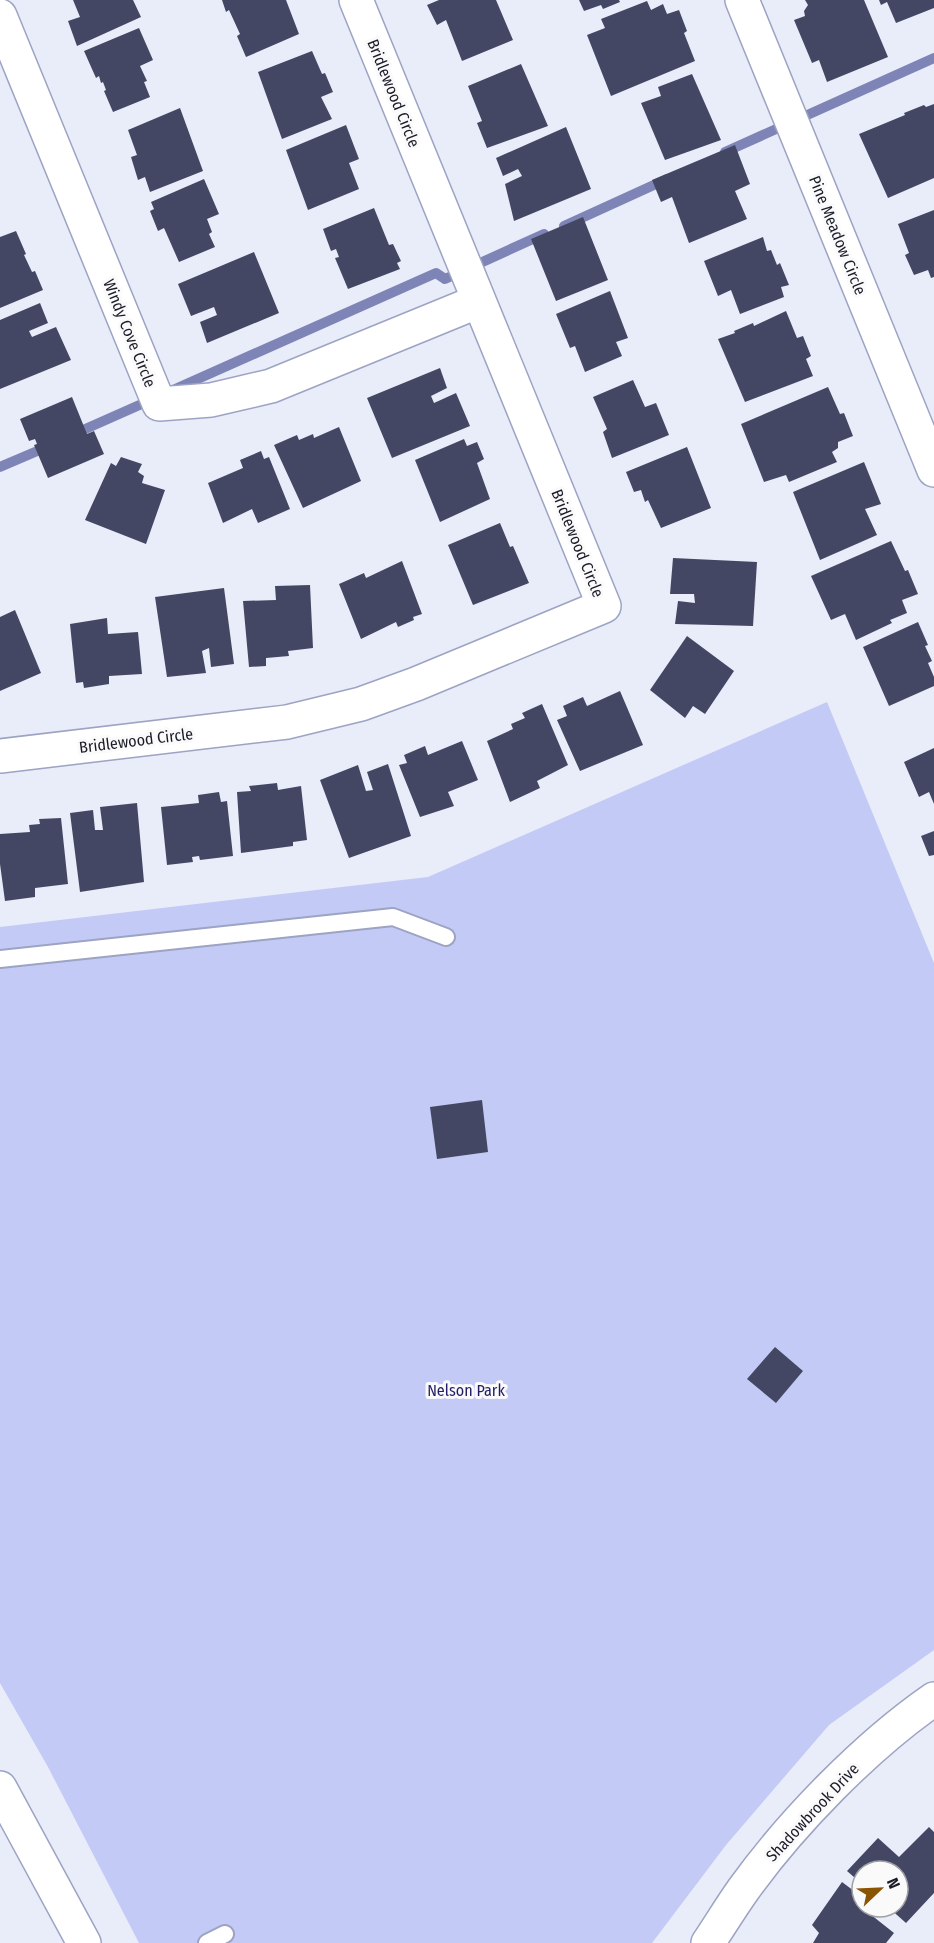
<svg xmlns="http://www.w3.org/2000/svg" width="934" height="1943" viewBox="0 0 934 1943" font-family="'Fira Sans Condensed',sans-serif">
<style>
.green{fill:#c3caf6}
.lines{fill:none;stroke-linecap:round;stroke-linejoin:round}
.stream{stroke:#7e85b6;stroke-width:10}
.building{fill:#444763}
.lane-casing{stroke:#9da3c3;stroke-width:20}
.street-casing{stroke:#9da3c3;stroke-width:36}
.lane{stroke:#fff;stroke-width:16}
.street{stroke:#fff;stroke-width:33}
.labels{text-anchor:middle;stroke-width:6;stroke-linejoin:round;paint-order:stroke}
.street-label{font-size:16px;fill:#191b27;stroke:#fafafa}
.park-label{font-size:16px;fill:#211d66;stroke:#fafafa}
</style>
<rect width="100%" height="100%" fill="#e9ecf9"/>
<path class="green" d="M827,702L934,963V1650L829,1725L726,1845L652,1943H139L48,1767L0,1683V927L428,877Z"/>
<g class="lines">
<path class="stream" d="M725,152L934,58
M564,226L667,179
M173,390L436,273L445,279L544,234
M74,434L153,399
M0,467L49,446"/>
</g>
<path class="building" d="M73,0H133L141,17L77,46L68,21L80,17Z
M222,0H286L299,34L246,57L237,36L240,34L229,10L226,12Z
M439,0H496L513,40L462,61L446,20L437,25L427,5Z
M579,0H619L620,2L603,9L601,5L584,11Z
M805,0H864L888,57L827,82L819,60L812,63L794,20L805,16L804,11L808,5Z
M879,0H934V8L896,23L887,2L881,5Z
M647,1L651,10L663,4L667,14L679,10L687,31L684,33L695,61L611,96L587,35L605,28L601,19Z
M139,28L153,60L140,66L147,81L144,82L150,97L113,112L104,91L106,90L103,82L101,83L99,76L96,78L84,51Z
M312,51L322,74L325,73L333,92L321,97L332,119L282,139L258,72Z
M521,64L548,126L487,148L477,123L482,121L468,86Z
M692,74L721,140L665,160L641,103L661,96L658,87Z
M934,104V178L888,198L859,134L905,115L904,113L924,105L926,107Z
M180,108L203,171L150,192L145,177L138,180L131,157L137,155L128,130Z
M346,125L359,159L349,163L359,189L308,210L286,150Z
M566,127L591,189L514,221L505,184L522,176L518,169L503,176L496,158Z
M735,145L750,184L735,191L747,219L689,243L672,197L661,202L652,180Z
M204,179L219,214L207,219L212,232L209,234L215,247L179,262L164,228L158,231L150,211L154,209L151,202Z
M374,208L389,245L393,244L401,261L397,263L400,269L348,289L335,258L339,257L336,249L331,251L323,229Z
M934,210V277L931,278L928,270L914,275L905,255L909,253L898,224Z
M583,217L608,280L556,301L531,239Z
M16,231L26,254L24,255L32,272L35,271L43,290L0,308V237Z
M763,237L767,251L771,250L777,265L780,263L789,285L781,287L784,297L740,314L731,290L718,296L704,261Z
M254,252L279,313L207,343L200,322L217,315L214,307L191,316L178,284Z
M610,291L628,338L616,342L622,356L585,372L575,346L570,348L556,314Z
M40,303L48,323L29,331L32,337L56,327L71,360L0,389V320Z
M786,311L797,338L803,336L811,356L806,359L813,376L745,402L718,339L735,333L734,331L753,323L754,326Z
M440,368L447,388L431,396L434,403L456,393L470,426L392,458L367,398Z
M633,380L645,407L656,403L669,435L612,458L603,432L607,429L593,397Z
M828,387L840,414L844,413L853,436L838,442V448L832,452L837,462L789,482L786,475L764,482L741,424Z
M72,397L87,434L94,431L104,454L48,478L34,445L37,444L35,439L29,441L20,419Z
M339,427L361,481L303,508L274,445L297,435L299,440L313,434L314,438Z
M464,439L467,446L477,442L484,459L477,463L490,499L440,522L415,460Z
M687,447L711,508L661,528L648,500L645,502L641,490L634,492L626,472Z
M261,451L264,459L269,457L290,509L258,523L252,509L223,523L208,483L243,468L240,460Z
M121,457L142,464L138,472L144,476L142,483L165,490L146,544L85,520L111,463L116,466Z
M864,462L881,504L865,509L877,535L820,560L793,492Z
M500,523L510,547L513,546L529,583L473,605L448,545Z
M891,541L905,571L908,570L918,594L902,600L907,613L890,620L892,623L856,640L845,614L831,620L811,576Z
M673,558L757,562L753,626L675,624L678,601L695,603L694,594H670Z
M402,561L422,614L413,617L414,620L398,627L396,622L361,639L339,584L364,573L366,578Z
M310,585L313,648L288,651L289,656L266,658V666L249,667L243,601L276,600L275,586Z
M224,588L234,664L211,667L209,648L202,651L206,673L167,677L155,597Z
M15,610L41,673L0,691V617Z
M107,618L108,634L138,632L142,674L109,676V684L84,688L83,682L76,683L70,624Z
M918,622L928,645L925,646L932,661L928,663L934,677V686L889,706L863,647Z
M687,636L734,671L705,714L693,706L685,718L650,690Z
M620,691L643,745L580,771L557,720L567,716L563,706L583,697L587,706Z
M542,704L568,765L537,781L540,788L510,802L487,741L513,729L511,724L525,718L522,713Z
M462,741L478,780L448,792L454,806L420,817L399,765L407,763L404,755L425,746L428,755Z
M934,748V804L929,792L919,797L904,762Z
M388,764L411,836L349,858L320,780L358,765L366,791L373,790L367,772Z
M277,783L278,790L301,786L307,840L293,842V846L241,853L237,792L251,791L249,786Z
M219,792L221,802L227,801L233,856L200,860L199,856L192,857L193,862L167,865L161,807L199,803L198,795Z
M137,803L144,882L80,892L70,813L93,810L95,830H103L100,807Z
M61,818L68,884L35,888V897L5,901L0,864V834L30,832L29,825L40,824L39,819Z
M934,831V855L929,856L921,836Z
M482,1100L488,1152L437,1159L430,1107Z
M775,1347L803,1371L776,1403L747,1379Z
M929,1827L934,1832V1893L906,1923L888,1907H898V1871H862V1884L847,1871L878,1838L899,1857Z
M842,1882L862,1897V1907H875L870,1914L894,1933L886,1943H813L819,1933L812,1925Z"/>
<g class="lines">
<defs>
<path id="lane" d="M0,959L393,917L446,937
M207,1943L225,1934"/>
<path id="street" d="M742,0L934,470
M0,16L159,404L211,400L271,386L479,301
M0,756L287,722L361,704L416,684L604,606L356,0
M0,1788L84,1943
M708,1943C720,1925 731,1907 743,1890C791,1823 866,1746 934,1699"/>
</defs>
<use href="#lane" class="lane-casing"/>
<use href="#street" class="street-casing"/>
<use href="#lane" class="lane"/>
<use href="#street" class="street"/>
</g>
<g class="labels">
<g class="street-label">
<text transform="translate(394 93) rotate(68)" y="6">Bridlewood Circle</text>
<text transform="translate(838 235) rotate(68)" y="6">Pine Meadow Circle</text>
<text transform="translate(130 333) rotate(68)" y="6">Windy Cove Circle</text>
<text transform="translate(578 543) rotate(68)" y="6">Bridlewood Circle</text>
<text transform="translate(136 740) rotate(-7)" y="6">Bridlewood Circle</text>
<text transform="translate(812 1812) rotate(-47)" y="6">Shadowbrook Drive</text>
</g>
<g class="park-label">
<text x="466" y="1396">Nelson Park</text>
</g>
</g>
<g transform="translate(880 1889) rotate(67)"><circle r="28" fill="#fafafa" stroke="#a0a1a6" stroke-width="1.5"/>
<path d="M0-4.5L10 22L0 15L-10 22Z" fill="#8a5402"/>
<text y="-9" font-size="16" font-weight="bold" text-anchor="middle" fill="#191b27">N</text>
</g>
</svg>
